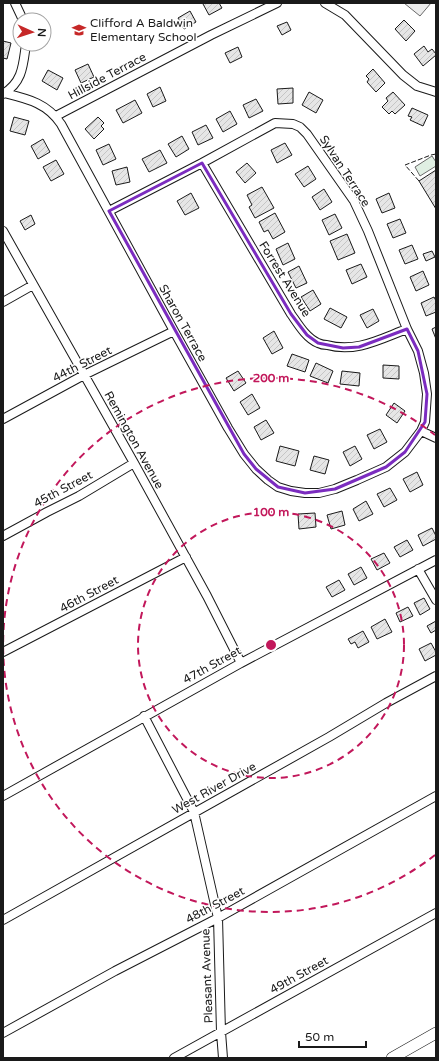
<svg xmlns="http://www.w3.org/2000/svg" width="439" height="1061" viewBox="0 0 439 1061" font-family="'Varela Round',sans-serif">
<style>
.park{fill:#e0efe3;stroke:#6a6a6a}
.parking{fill:#ededed;stroke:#6a6a6a}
.building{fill:url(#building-hatch);stroke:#1a1a1a}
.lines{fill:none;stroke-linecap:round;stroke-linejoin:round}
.street-casing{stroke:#1a1a1a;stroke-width:10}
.secondary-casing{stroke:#1a1a1a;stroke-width:12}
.street{stroke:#fff;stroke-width:8}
.secondary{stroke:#fff;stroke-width:11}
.fence{stroke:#1a1a1a;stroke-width:1;stroke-dasharray:5 2;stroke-linecap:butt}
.marked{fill:none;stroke:#7b2cbf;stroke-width:3;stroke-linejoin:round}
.ring{fill:none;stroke:#c2185b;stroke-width:2;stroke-dasharray:7 5}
.labels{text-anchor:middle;stroke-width:3;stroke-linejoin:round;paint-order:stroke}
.poi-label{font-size:12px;fill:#1a1a1a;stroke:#fff;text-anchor:start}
.street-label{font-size:12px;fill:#1a1a1a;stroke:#fff}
.centre{fill:#c2185b;stroke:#fff;stroke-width:2}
.ring-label{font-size:12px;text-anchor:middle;font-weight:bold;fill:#c2185b;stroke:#fff;stroke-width:3;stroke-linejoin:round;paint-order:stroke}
</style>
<defs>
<pattern id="building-hatch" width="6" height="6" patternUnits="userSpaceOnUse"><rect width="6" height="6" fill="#e6e6e6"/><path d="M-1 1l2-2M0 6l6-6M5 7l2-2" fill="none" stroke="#c5c5c5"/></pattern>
</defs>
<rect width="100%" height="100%" fill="#fff"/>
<path class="park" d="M432,156L436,162V166L420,176L415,167Z"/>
<path class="parking" d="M404,3H431L420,16Z"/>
<path class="building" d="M204,3H219L222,8L209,15L203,4Z
M190,11L196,22L184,29L178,18Z
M404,20L415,31L406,41L395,29Z
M287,22L291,30L282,35L277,26Z
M3,41L11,43L7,59L3,58Z
M424,46L428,52L432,49L436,54V55L423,66L414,54Z
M238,47L242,57L230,63L225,53Z
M88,64L94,77L81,83L75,70Z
M373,69L385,83L376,92L367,82L369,79L366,76Z
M48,70L63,78L57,90L42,81Z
M160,87L166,101L153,107L147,94Z
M293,88V103L278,104L277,89Z
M309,92L323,100L316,113L302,105Z
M393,92L405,105L395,114L392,111L389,114L382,107L388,101L386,98Z
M256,99L263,111L249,118L243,105Z
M135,100L142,113L123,123L116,110Z
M412,108L428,115L423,126L410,120L412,117L408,116Z
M230,111L237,124L223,132L216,119Z
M14,117L29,121L25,135L10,131Z
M98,117L104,123L101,126L104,129L94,139L85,129Z
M206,125L213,138L198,145L192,132Z
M182,136L189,149L176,157L168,144Z
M43,139L50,152L38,159L31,146Z
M285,143L292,155L277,163L271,150Z
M109,144L116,159L103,165L96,150Z
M160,150L167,163L149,172L142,159Z
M56,160L64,174L51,181L43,167Z
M247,163L256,173L245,183L236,172Z
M308,166L316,179L304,187L295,174Z
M127,167L130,182L116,185L112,171Z
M436,170V209L419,181Z
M262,187L274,208L255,218L249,207L252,205L247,195Z
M324,189L332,202L320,210L312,197Z
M191,193L199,208L185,215L177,201Z
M389,193L395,208L382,213L376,199Z
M275,213L285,232L273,239L268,230L264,232L259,222Z
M335,214L342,228L329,235L322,220Z
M31,215L35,224L25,230L20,221Z
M400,219L406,233L393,238L387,224Z
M347,234L355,253L338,260L330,241Z
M288,243L295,259L283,265L276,249Z
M412,245L418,259L405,264L399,250Z
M432,251L435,257L426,261L423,254Z
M361,264L367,277L352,284L346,270Z
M299,266L307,283L296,288L288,272Z
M423,271L429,285L416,291L410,277Z
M313,290L321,304L310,311L301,297Z
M434,297L436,301V312L426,316L421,303Z
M330,308L347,317L341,328L324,319Z
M373,309L379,321L367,328L360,315Z
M436,327V339L432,329Z
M274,331L283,348L272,354L263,338Z
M292,354L309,360L305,372L287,366Z
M316,363L333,371L328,383L310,376Z
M383,365L399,366V379L383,378Z
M238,371L246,383L234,391L226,378Z
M342,371L360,373L359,386L340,384Z
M252,394L260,408L248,415L240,402Z
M394,403L405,411L397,423L386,415Z
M266,420L274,433L261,440L254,427Z
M380,429L387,442L374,449L367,435Z
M280,446L299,451L295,466L276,461Z
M355,446L362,459L350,466L343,452Z
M314,456L329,460L325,474L310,470Z
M417,472L423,485L410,492L403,479Z
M390,488L397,500L384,507L377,494Z
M366,501L373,514L359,521L353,509Z
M342,511L345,525L331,529L327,515Z
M315,513L316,527L299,529L298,514Z
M432,528L436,536V539L423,546L418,535Z
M407,540L413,550L400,557L394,547Z
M384,553L390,563L377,570L371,559Z
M361,567L367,578L354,585L348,574Z
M339,580L345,590L332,597L326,587Z
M424,598L430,609L420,615L414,603Z
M408,607L413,616L400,622L396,613Z
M385,619L392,632L377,639L371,627Z
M436,621V630L431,633L427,626Z
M363,631L369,642L358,648L355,642L351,644L348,639Z
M431,643L436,652V655L425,661L419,649Z"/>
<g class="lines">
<defs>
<path id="street" d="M15,3L23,20
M325,3L345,15L403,75L417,86L433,91L436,92
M4,93C28,99 47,103 61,124L174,331L228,428L244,454L256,469L268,480L278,487L291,491L305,493H319L335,489L357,480L386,467L405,452L421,431L425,422L427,394L424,373L418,351L407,329L368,231L354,201L307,134L300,127L293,124L275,123L202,163L109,211
M3,94C23,82 23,65 26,44
M56,116L211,35L277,3
M202,163L291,314C298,324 306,338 318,343C320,344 324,345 327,345C356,353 380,339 407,329
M3,231L134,463L207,596L241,663
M3,302L33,285
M3,419L84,375L174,331
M421,431L436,438
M3,536L47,512L79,496L134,463
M418,569L436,600
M3,652L186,557
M144,716L194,812L218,918L221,1032L223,1058
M3,796L241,663L436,560
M3,920L329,737L386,703L436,676
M3,1033L115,971L218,918L436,796
M174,1058L436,913"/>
<path id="secondary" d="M392,1058L436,1033"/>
</defs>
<use href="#street" class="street-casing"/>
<use href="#secondary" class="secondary-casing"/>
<use href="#street" class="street"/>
<use href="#secondary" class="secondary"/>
<path class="fence" d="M419,181L405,165L431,155L436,154"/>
</g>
<path class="marked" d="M202,163L291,314L307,335L318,343L343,348L359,347L407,329L418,351L427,394L425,422L405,452L386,467L335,489L305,493L278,487L256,469L244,454L109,211Z"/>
<g class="ring">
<circle cx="271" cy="645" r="133"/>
<path d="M435 855A267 267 0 1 1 435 435"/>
</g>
<defs>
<symbol id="school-bare" viewBox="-9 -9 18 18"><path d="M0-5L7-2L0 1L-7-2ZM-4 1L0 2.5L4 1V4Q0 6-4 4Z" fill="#c62828" stroke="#fff" stroke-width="2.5" paint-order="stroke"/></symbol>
</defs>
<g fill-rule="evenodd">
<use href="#school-bare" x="69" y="20" width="20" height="20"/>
</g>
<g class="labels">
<g class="poi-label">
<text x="90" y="27">Clifford A Baldwin<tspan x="90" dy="14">Elementary School</tspan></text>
</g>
<g class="street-label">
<text transform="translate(107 76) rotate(-28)" y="4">Hillside Terrace</text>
<text transform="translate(345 171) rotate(57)" y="4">Sylvan Terrace</text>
<text transform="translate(285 279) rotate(58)" y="4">Forrest Avenue</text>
<text transform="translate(183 323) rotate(61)" y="4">Sharon Terrace</text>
<text transform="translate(82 364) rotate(-27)" y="4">44th Street</text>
<text transform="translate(134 440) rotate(61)" y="4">Remington Avenue</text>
<text transform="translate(63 489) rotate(-28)" y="4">45th Street</text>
<text transform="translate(89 594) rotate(-28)" y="4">46th Street</text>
<text transform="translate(212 665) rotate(-29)" y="4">47th Street</text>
<text transform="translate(214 788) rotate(-29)" y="4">West River Drive</text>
<text transform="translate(215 905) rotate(-28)" y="4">48th Street</text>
<text transform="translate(299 975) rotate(-29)" y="4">49th Street</text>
<text transform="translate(207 976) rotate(-92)" y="4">Pleasant Avenue</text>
</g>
</g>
<circle cx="271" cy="645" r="6" class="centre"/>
<g class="ring-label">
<text x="271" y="382">200 m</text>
<text x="271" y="516">100 m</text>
</g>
<rect width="439" height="1061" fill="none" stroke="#1a1a1a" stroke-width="8"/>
<g transform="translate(32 32) rotate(93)"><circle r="19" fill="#ffffff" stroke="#a3a3a3"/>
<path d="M0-3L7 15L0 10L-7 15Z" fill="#c62828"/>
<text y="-6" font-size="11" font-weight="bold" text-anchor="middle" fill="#1a1a1a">N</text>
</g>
<path d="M299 1041v6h67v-6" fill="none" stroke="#1a1a1a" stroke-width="2"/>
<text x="305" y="1041" font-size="12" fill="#1a1a1a" stroke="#ffffff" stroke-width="3" paint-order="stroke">50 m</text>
</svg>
